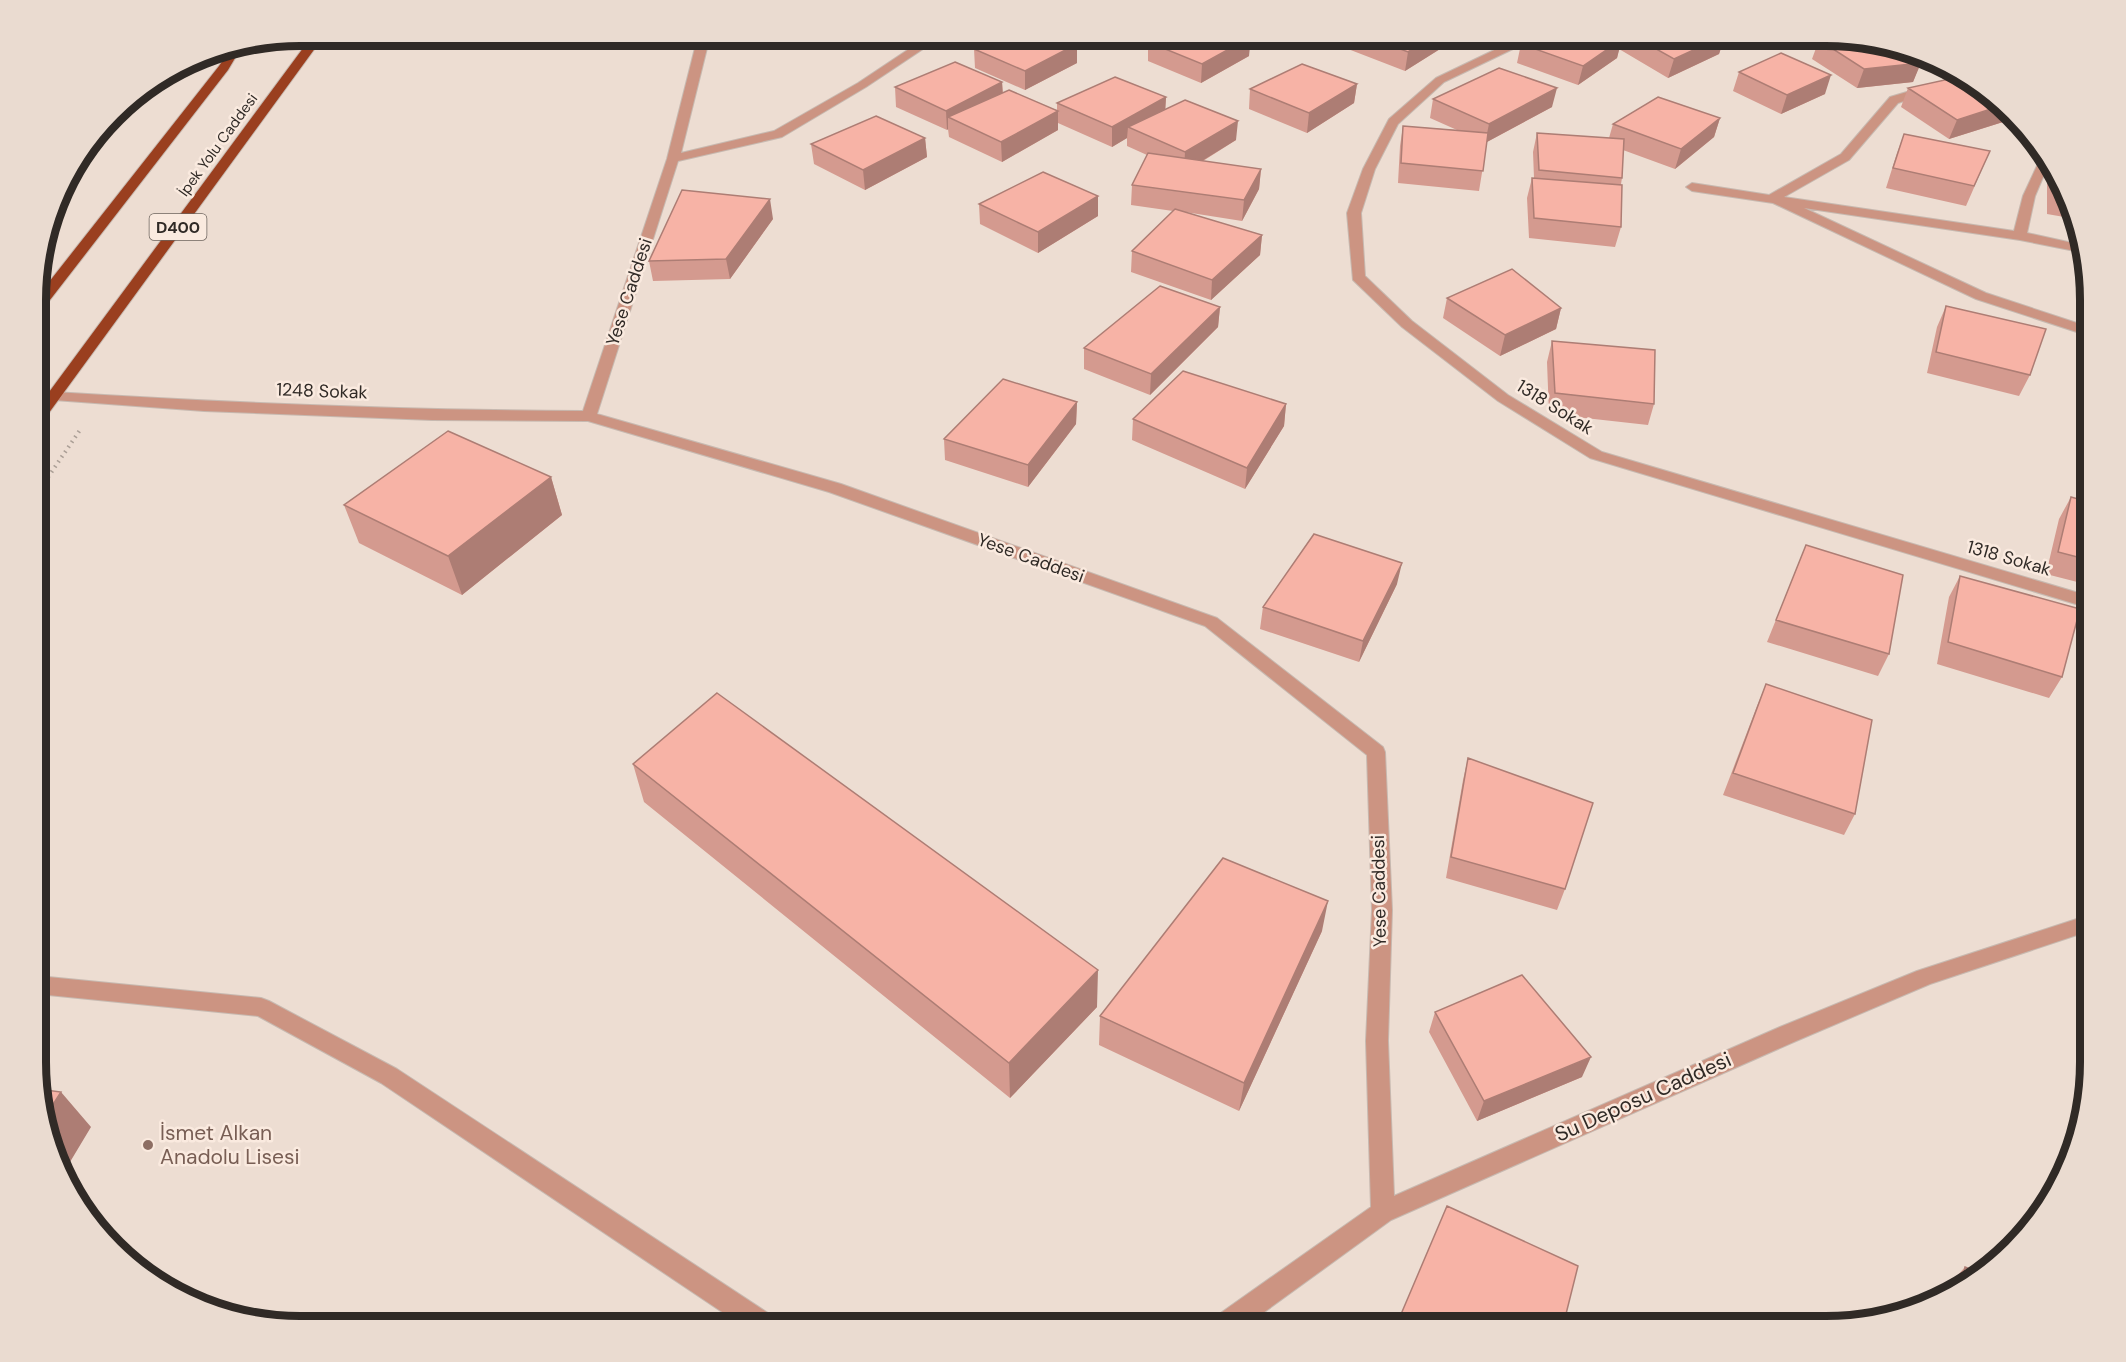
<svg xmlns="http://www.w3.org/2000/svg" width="2126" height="1362" viewBox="0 0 2126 1362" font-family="'DM Sans',sans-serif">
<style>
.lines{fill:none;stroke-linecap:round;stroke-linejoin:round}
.minor-casing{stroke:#c7b9b0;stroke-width:2}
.highway-casing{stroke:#c7b9b0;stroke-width:2}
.path{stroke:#ab9f96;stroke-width:4;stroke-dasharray:1.5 4.5;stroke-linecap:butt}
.minor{fill:#cc9482;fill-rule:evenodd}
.highway{fill:#9a3f1f;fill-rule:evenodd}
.wall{fill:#d49a8f}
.shaded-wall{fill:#ad7d74}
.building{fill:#f7b3a6;stroke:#ad7d74;stroke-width:1.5}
.education-dot{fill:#8d6e63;stroke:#faeadf;stroke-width:2}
.labels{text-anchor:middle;stroke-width:5;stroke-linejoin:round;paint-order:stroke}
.far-street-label{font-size:15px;fill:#302a26;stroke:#faeadf}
.shield{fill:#faeadf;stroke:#6d645e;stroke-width:1.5}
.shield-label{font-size:16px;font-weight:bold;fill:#302a26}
.street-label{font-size:18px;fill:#302a26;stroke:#faeadf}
.near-street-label{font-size:21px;fill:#302a26;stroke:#faeadf}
.near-education-label{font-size:21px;fill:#785e54;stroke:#faeadf;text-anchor:start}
.rim{fill:none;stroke:#302a26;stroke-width:8}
</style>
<rect width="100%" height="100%" fill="#edddd2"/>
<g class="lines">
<defs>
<path id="minor" d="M698,36H710L681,153L774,131L858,83L927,37L949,36L935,41L866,87L782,137L678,161L597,414L841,484L1217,618L1383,747L1385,752L1392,910L1388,1041L1394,1196L1780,1027L1917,971L2089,915V931L1930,984L1796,1041L1391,1220L1245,1326H1212L1215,1317L1371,1207L1366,1041L1372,910L1367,755L1205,626L829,492L588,421L432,420L204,411L54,400L47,396L54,392C230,403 406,410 583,411L667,159Z
M1530,36H1548L1517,47L1444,82L1398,124L1375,169L1361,213L1365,276L1412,321L1508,395L1602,452L2089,596V608L1590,458L1498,401L1402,327L1353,280L1347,213L1363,169L1389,119L1436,78L1509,43Z
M1927,86L1933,90L1931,92L1898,103L1849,160L1784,197L2014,231L2023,196L2042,155L2049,163L2035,196L2027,233L2077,244L2080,252L2020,240L1804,208L1986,293L2089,327V336L1976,299L1773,203L1692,191L1686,187L1692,183L1769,195L1841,154L1890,97Z
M38,976L261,998L269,1001L397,1069L774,1317L777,1326H743L381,1083L258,1016L38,994Z"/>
<path id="highway" d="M312,36H324L43,421L38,423V407Z
M241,48L228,70L43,309L38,310V296L219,66L230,50Z"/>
</defs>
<use href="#minor" class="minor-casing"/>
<use href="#highway" class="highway-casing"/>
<path class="path" d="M38,492L80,430"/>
<use href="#minor" class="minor"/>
<use href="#highway" class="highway"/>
</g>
<path class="wall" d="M1094,36H1124L1111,43Z
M1350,36H1449L1448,44L1405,71L1348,49Z
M1456,36H1472L1465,40Z
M1616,36H1725L1719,54L1668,78L1619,49L1617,58L1578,85L1517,63L1521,44L1615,37Z
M1839,38L1910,50L1944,66L1927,71L1919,66L1913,82L1857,88L1812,59L1819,40Z
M1148,42L1249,56L1201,83L1148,61Z
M1077,44V63L1025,90L975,68L974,49Z
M1739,72L1825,94L1781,114L1733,91Z
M1002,82L1003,93L1057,110V103L1166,97L1165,109L1236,140L1203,161L1261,169L1259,189L1242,221L1185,212L1262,235L1260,255L1211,300L1131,272L1132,251L1173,211L1131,205L1132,185L1147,155L1127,146V138L1112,147L1058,123V130L1002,162L949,137L948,129L947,130L896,107L895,87Z
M1357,84L1354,103L1307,133L1249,109L1250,89Z
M1908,88L2003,122L1949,139L1901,107Z
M1433,99L1552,107L1487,142L1479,191L1398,183L1400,146L1403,126L1457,130L1430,118Z
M1720,118L1714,137L1675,169L1623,150L1622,178L1621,184V227L1615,247L1529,238L1527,198L1532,178H1534L1533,152L1537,133L1609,138L1613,124Z
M1904,134L1990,151L1966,206L1886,188L1897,153Z
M925,138L927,157L865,190L814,164L811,144Z
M2051,165L2055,168L2070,218L2047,214V175Z
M979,204L1098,216L1038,253L980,224Z
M773,219L730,279L653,281L649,261Z
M1447,298L1561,308L1556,329L1500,356L1443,318Z
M1946,306L2030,375L2019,396L1927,373L1937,327Z
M1220,307L1218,327L1150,395L1084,369V348Z
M1552,341L1654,404L1648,425L1549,414L1547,362Z
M1077,402L1076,424L1028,487L945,460L944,439Z
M1286,404L1284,426L1245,489L1132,440L1133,419Z
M551,477L562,515L462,595L359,543L344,505Z
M2071,497L2089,502V585L2046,574L2059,519Z
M1806,545L1889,654L1878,676L1767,642Z
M1960,576L2062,677L2049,698L1937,664L1949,597Z
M1397,584L1359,662L1260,629L1263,607Z
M1766,684L1855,814L1844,835L1723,795L1757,706Z
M1468,758L1565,889L1557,910L1446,878L1463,780Z
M633,764L1097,1007L1010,1098L644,802Z
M1322,931L1239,1111L1099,1045L1100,1016Z
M1435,1012L1582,1077L1477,1121L1429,1032Z
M1965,1267L1977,1272L1958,1291L1947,1294L1949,1285Z"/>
<path class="shaded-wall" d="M1111,36H1124L1111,43Z
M1433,36H1449L1448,44L1405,71L1408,52Z
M1466,36H1472L1465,40Z
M1725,36L1719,54L1668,78L1674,59Z
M1251,37L1249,56L1201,83L1202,64Z
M1622,39L1617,58L1578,85L1583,66Z
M1077,44V63L1025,90V71Z
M1932,60L1944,66L1927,71Z
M1921,63L1913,82L1857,88L1864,69Z
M1831,75L1825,94L1781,114L1787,95Z
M1002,82L1003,101L948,117V129L947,130L946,111Z
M1357,84L1354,103L1307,133L1309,113Z
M1557,88L1552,107L1485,143L1489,124Z
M1166,97L1165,116L1128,127L1127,138L1112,147V127Z
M1997,107L2006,116L2003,122L1949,139L1957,120Z
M1058,111V130L1002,162L1001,142Z
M1720,118L1714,137L1675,169L1681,149Z
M1238,121L1236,140L1184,172L1185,152Z
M925,138L927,157L865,190L863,170Z
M1261,169L1259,189L1242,221L1244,200Z
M1098,196V216L1038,253V232Z
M770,199L773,219L730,279L726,259Z
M1262,235L1260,255L1211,300L1212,280Z
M1220,307L1218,327L1150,395L1151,374Z
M1561,308L1556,329L1500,356L1505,335Z
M1077,402L1076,424L1028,487V465Z
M1286,404L1284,426L1245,489L1247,468Z
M551,477L562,515L462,595L448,556Z
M1402,563L1397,584L1359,662L1363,641Z
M1328,901L1322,931L1239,1111L1244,1083Z
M1098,970L1097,1007L1010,1098L1009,1063Z
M1591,1057L1582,1077L1477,1121L1484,1101Z
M61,1092L91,1127L64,1172L45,1117Z"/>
<path class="building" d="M1005,36H1057L1077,44L1025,71L974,49Z
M1162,36H1248L1251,37L1202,64L1148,42Z
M1366,36H1433L1408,52Z
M1537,36H1612L1622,39L1583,66L1521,44Z
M1633,36H1724L1674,59Z
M1839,38L1907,49L1921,63L1864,69L1819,40Z
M1781,53L1831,75L1787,95L1739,72Z
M955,62L1002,82L946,111L895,87Z
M1302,64L1357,84L1309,113L1250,89Z
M1499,68L1557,88L1489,124L1433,99Z
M1963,76L1973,81L1997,107L1957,120L1908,88Z
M1115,77L1166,97L1112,127L1057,103Z
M1009,90L1058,111L1001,142L948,117Z
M1658,97L1720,118L1681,149L1613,124Z
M1185,100L1238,121L1185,152L1128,127Z
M876,116L925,138L863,170L811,144Z
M1403,126L1488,133L1483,171L1401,163Z
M1537,133L1624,139L1622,178L1539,170Z
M1904,134L1990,151L1974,186L1893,168Z
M1148,153L1261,169L1244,200L1132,185Z
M1043,172L1098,196L1038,232L979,204Z
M2056,173L2063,195L2056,194Z
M1532,178L1622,185L1621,227L1534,218Z
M682,190L770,199L726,259L649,261Z
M1175,209L1262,235L1212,280L1132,251Z
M1512,269L1561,308L1505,335L1447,298Z
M1160,286L1220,307L1151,374L1084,348Z
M1946,306L2046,329L2030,375L1936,352Z
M1552,341L1655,350L1654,404L1555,393Z
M1183,371L1286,404L1247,468L1133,419Z
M1003,379L1077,402L1028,465L944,439Z
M448,431L551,477L448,556L344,505Z
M2071,497L2089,502V560L2058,552Z
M1314,534L1402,563L1363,641L1263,607Z
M1806,545L1903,575L1889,654L1776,620Z
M1960,576L2080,609L2062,677L1948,642Z
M1766,684L1872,720L1855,814L1733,773Z
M717,693L1098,970L1009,1063L633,764Z
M1468,758L1593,803L1565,889L1451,857Z
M1223,858L1328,901L1244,1083L1100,1016Z
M1522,975L1591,1057L1484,1101L1435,1012Z
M38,1089L61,1092L45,1117L38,1096Z
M1447,1206L1578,1266L1563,1326H1396Z
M1965,1267L1977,1272L1961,1287Z"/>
<circle class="education-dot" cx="148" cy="1145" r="6"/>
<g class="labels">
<g class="far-street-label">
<text transform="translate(218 145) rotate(-54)" y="5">İpek Yolu Caddesi</text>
</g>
<rect class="shield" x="149.5" y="214" width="57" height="26" rx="4.5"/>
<g class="shield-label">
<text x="178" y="233">D400</text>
</g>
<g class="street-label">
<text transform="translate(629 292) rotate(-72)" y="6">Yese Caddesi</text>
<text transform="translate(322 391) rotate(2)" y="6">1248 Sokak</text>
<text transform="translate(1555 407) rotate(32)" y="6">1318 Sokak</text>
<text transform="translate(1031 558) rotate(20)" y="6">Yese Caddesi</text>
<text transform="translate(2009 558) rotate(16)" y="6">1318 Sokak</text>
<text transform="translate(1379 891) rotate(-91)" y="6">Yese Caddesi</text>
</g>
<g class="near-street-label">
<text transform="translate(1643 1097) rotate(-24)" y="7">Su Deposu Caddesi</text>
</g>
<g class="near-education-label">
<text x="160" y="1140">İsmet Alkan<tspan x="160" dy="24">Anadolu Lisesi</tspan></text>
</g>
</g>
<path d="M0 0H2126V1362H0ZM300 46H1826A254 254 0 0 1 2080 300V1062A254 254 0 0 1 1826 1316H300A254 254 0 0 1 46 1062V300A254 254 0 0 1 300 46Z" fill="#eadbd0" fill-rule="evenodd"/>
<path class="rim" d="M300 46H1826A254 254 0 0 1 2080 300V1062A254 254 0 0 1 1826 1316H300A254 254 0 0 1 46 1062V300A254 254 0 0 1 300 46Z"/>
</svg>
